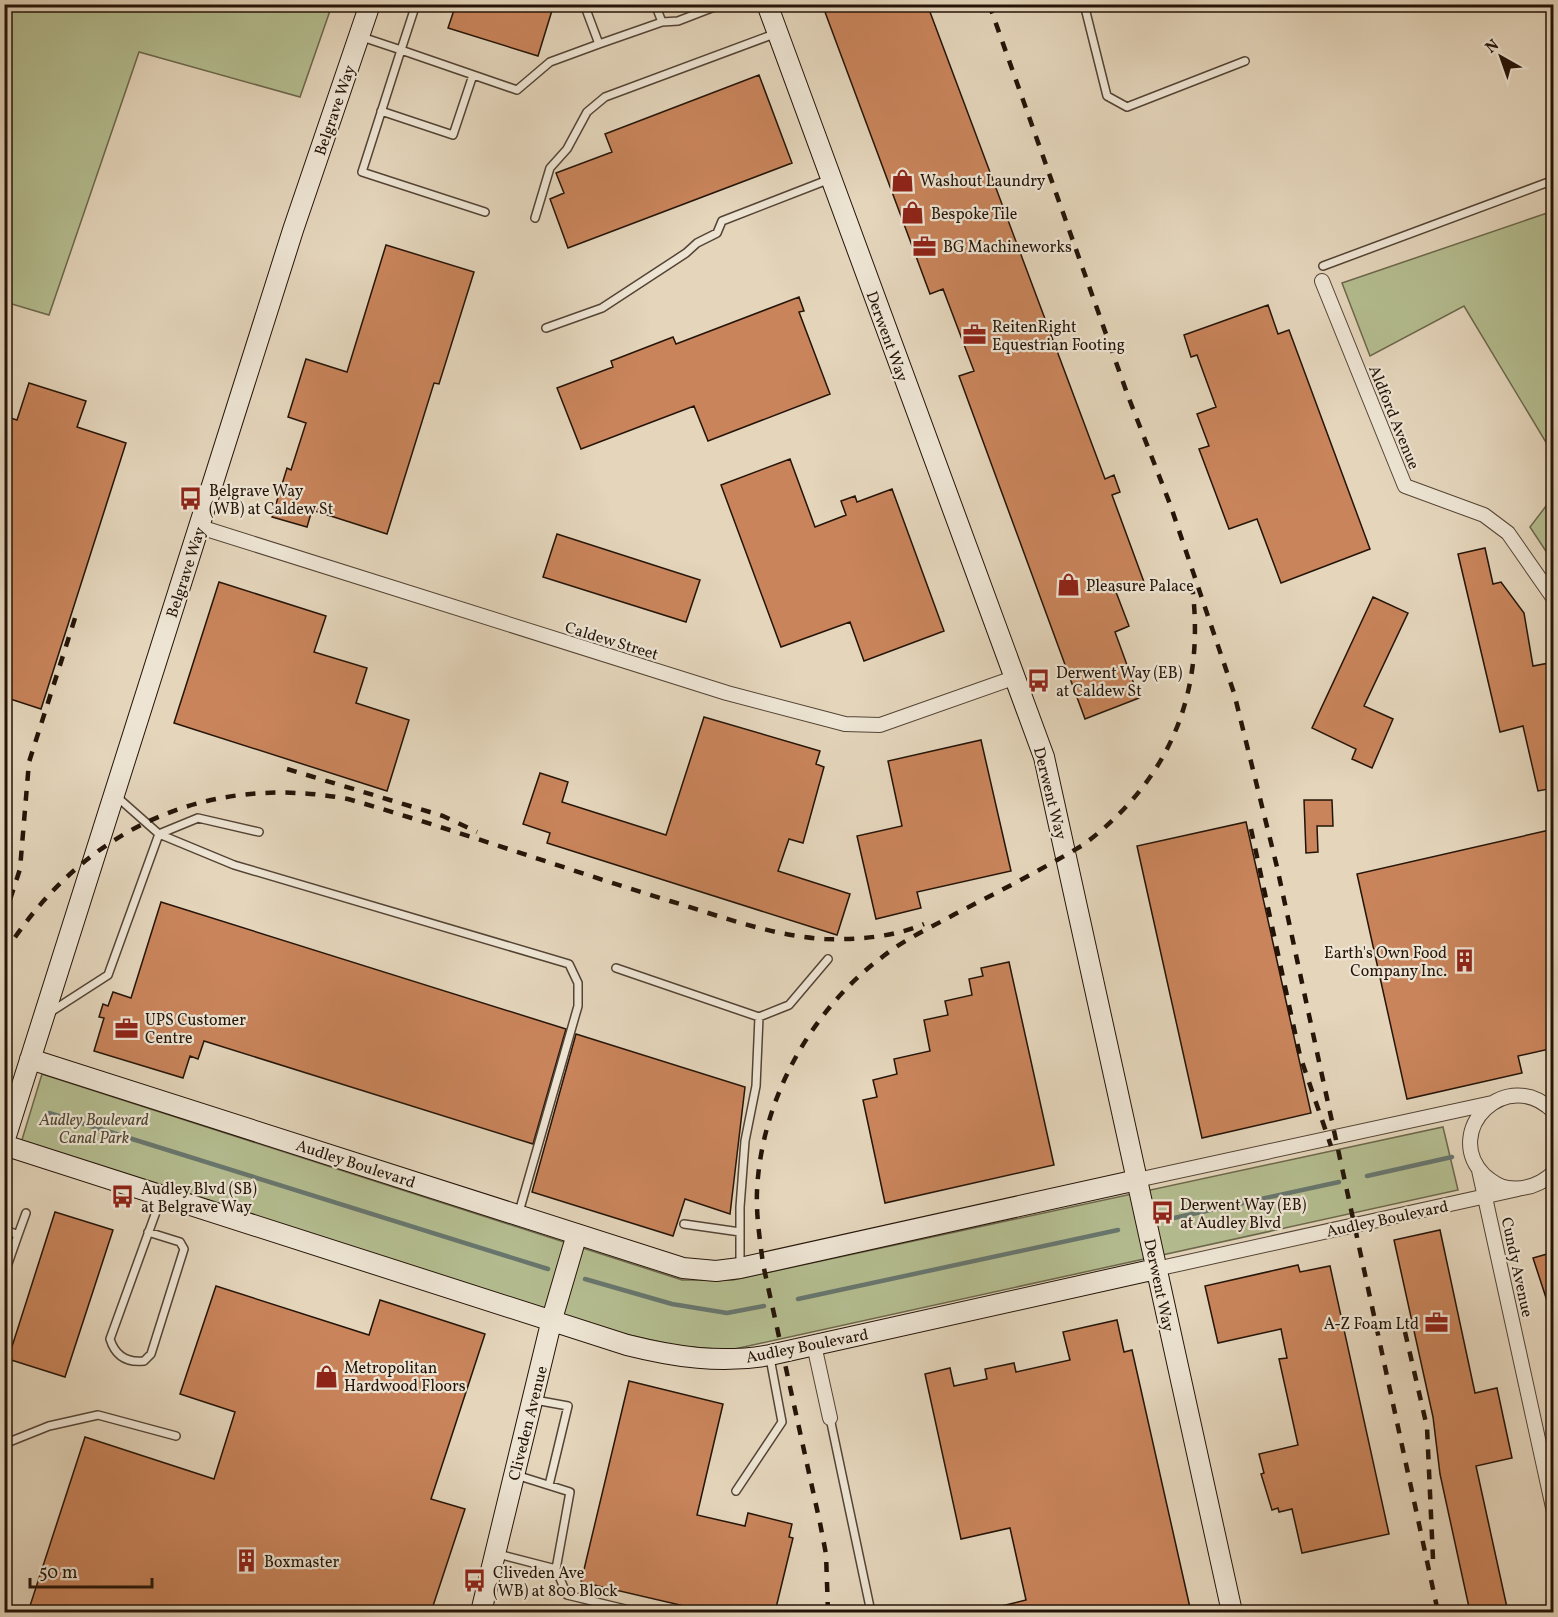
<svg xmlns="http://www.w3.org/2000/svg" width="1558" height="1617" viewBox="0 0 1558 1617" font-family="Vollkorn,serif">
<style>
.green{fill:#b4bd90;stroke:#6c684c;stroke-width:1.5}
.lines{fill:none;stroke-linecap:round;stroke-linejoin:round}
.stream{stroke:#68766e;stroke-width:4.5}
.building{fill:#c9845b;stroke:#241408;stroke-width:1.5}
.lane-casing{stroke:#544435;stroke-width:10}
.street-casing{stroke:#544435;stroke-width:16}
.secondary-casing{stroke:#241408;stroke-width:22}
.lane{stroke:#ede4d3;stroke-width:7}
.street{stroke:#ede4d3;stroke-width:14}
.secondary{stroke:#ede4d3;stroke-width:20}
.rail{stroke:#241408;stroke-width:4.5;stroke-dasharray:10 10;stroke-linecap:butt}
.labels{text-anchor:middle;stroke-width:4.5;stroke-linejoin:round;paint-order:stroke}
.street-label{font-size:16px;fill:#241408;stroke:#ede4d3}
.poi-label{font-size:16px;fill:#241408;stroke:#ede4d3;text-anchor:start}
.park-label{font-size:16px;font-style:italic;fill:#4f4731;stroke:#ede4d3}
</style>
<rect width="100%" height="100%" fill="#e4d5bb"/>
<filter id="stains"><feTurbulence type="fractalNoise" baseFrequency=".00333" numOctaves="4"/><feColorMatrix values="0 0 0 0 .2 0 0 0 0 .09 0 0 0 0 .02 0 0 0 .5 -.17"/></filter>
<radialGradient id="worn" r=".72"><stop offset=".6" stop-color="#630" stop-opacity="0"/><stop offset="1" stop-color="#630" stop-opacity=".3"/></radialGradient>
<path class="green" d="M4,5L5,4L332,5L300,97L139,52L49,315L5,302Z
M1553,211H1554L1553,454L1464,306L1370,356L1342,283Z
M1553,497V562L1530,527Z
M42,1074L682,1280H733L1443,1127L1458,1190L730,1350L678,1346L620,1333L21,1143Z"/>
<g class="lines">
<path class="stream" d="M49,1113L548,1269
M1367,1176L1452,1157
M1174,1218L1339,1182
M585,1279L672,1304L727,1313L764,1306
M798,1299L1118,1230"/>
</g>
<path class="building" d="M456,4H554L538,56L448,28Z
M822,4H927L1105,479L1114,475L1120,492L1112,495L1144,582L1116,592L1129,626L1115,632L1139,698L1085,719L959,376L974,371L943,289L930,294Z
M759,75L792,163L568,248L550,199L564,193L556,173L612,152L605,134Z
M386,245L474,272L439,384L434,383L387,534L312,510L307,527L272,517L287,468L291,470L306,423L288,417L306,359L347,372Z
M799,297L804,311L799,312L830,394L708,441L694,406L581,449L557,388L613,367L611,361L673,337L676,344Z
M1268,305L1278,334L1289,330L1370,549L1281,583L1257,519L1229,529L1199,449L1209,446L1197,414L1216,407L1197,355L1191,357L1184,335Z
M29,383L86,401L77,427L126,443L41,709L4,697V416L17,420Z
M790,459L815,527L846,515L841,501L855,496L857,502L892,489L944,631L864,661L850,622L781,647L721,485Z
M557,534L700,580L686,622L543,577Z
M1485,548L1493,584L1501,582L1524,613L1533,666L1554,662V788L1538,791L1523,726L1500,732L1458,554Z
M219,582L326,616L314,652L367,668L356,703L409,720L387,791L174,723Z
M1373,597L1408,613L1364,706L1393,719L1372,768L1352,759L1356,749L1312,728Z
M704,717L820,751L816,764L824,767L803,843L789,839L778,871L850,894L837,935L547,843L550,833L523,824L540,773L568,782L562,802L666,835Z
M981,740L1011,871L917,892L921,908L876,919L857,836L902,826L888,761Z
M1304,800H1332L1333,826H1317L1318,852L1306,853Z
M1246,822L1311,1113L1202,1138L1137,846Z
M1554,829V1048L1518,1056L1522,1073L1407,1099L1357,874Z
M161,902L566,1029L533,1144L204,1041L198,1059L190,1056L183,1078L94,1051L104,1018L99,1017L103,1004L108,1006L113,992L131,998Z
M1009,962L1054,1165L885,1203L863,1100L877,1097L873,1080L897,1074L894,1059L930,1051L924,1020L948,1015L945,1001L972,995L969,979L983,976L981,968Z
M576,1034L745,1087L730,1214L685,1199L673,1236L532,1192Z
M55,1212L113,1230L65,1377L8,1359Z
M1440,1230L1475,1393L1497,1388L1512,1458L1476,1466L1508,1612H1470L1440,1474L1433,1417L1394,1240Z
M1554,1252V1313H1551L1533,1258Z
M1298,1265L1300,1272L1330,1266L1389,1534L1302,1553L1292,1509L1279,1512L1278,1508L1272,1510L1261,1474L1264,1473L1259,1454L1298,1445L1279,1359L1287,1358L1281,1329L1218,1343L1205,1286Z
M216,1286L369,1335L380,1300L485,1334L431,1499L465,1509L431,1612H28L85,1437L214,1479L235,1412L180,1394Z
M1117,1320L1124,1352L1132,1350L1191,1612H997V1607L1026,1600L1010,1528L961,1539L925,1374L950,1368L954,1386L987,1379L985,1369L1014,1363L1016,1372L1070,1360L1063,1332Z
M629,1381L723,1404L697,1515L745,1526L748,1513L792,1524L789,1537L793,1538L775,1612H710L581,1582Z"/>
<g class="lines">
<defs>
<path id="lane" d="M416,4L401,50L517,90L550,62L599,44
M584,4L599,44L662,22L678,21L722,4
M655,4L662,22
M1084,4L1107,96L1127,107L1245,61
M362,37L401,50L362,172L485,212
M381,111L453,135L473,75
M535,218L550,168L567,149L587,112L605,97L777,33
M1323,266L1554,180
M546,328L602,308L686,253L697,243L717,233L722,221L830,179
M159,834L234,865L569,964L578,983V1006L519,1212
M159,834L198,818L259,832
M616,968L759,1017L756,1086L745,1141L740,1207V1266
M49,1013L108,975L159,834L116,796
M759,1017L789,1005L828,959
M684,1224L740,1232
M4,1229L18,1235L4,1275
M148,1232L180,1242L184,1249L151,1354L144,1361C126,1363 115,1355 110,1339L161,1198
M18,1235L26,1213
M535,1400L568,1406L549,1485
M830,1418L871,1612
M4,1444L49,1426L98,1415L176,1436
M736,1491L782,1422L770,1358
M498,1554L556,1569L570,1492L516,1475
M556,1569L567,1595L638,1612"/>
<path id="street" d="M1322,281L1405,486L1484,515L1508,533L1554,599
M200,527L727,693L845,724L880,725L1016,677
M1554,1112C1507,1064 1441,1131 1484,1175C1491,1181 1499,1187 1508,1188C1526,1190 1541,1185 1554,1172
M1479,1170L1554,1512
M1137,1180L1492,1103
M1156,1269L1518,1189
M814,1345L830,1418"/>
<path id="secondary" d="M767,4L1044,757L1232,1612
M30,1059L683,1268L716,1271L740,1268L1137,1180
M4,1142L293,230L370,4
M4,1145L627,1345C675,1357 721,1364 770,1355L1156,1269
M481,1612L552,1319L577,1234"/>
</defs>
<use href="#lane" class="lane-casing"/>
<use href="#street" class="street-casing"/>
<use href="#secondary" class="secondary-casing"/>
<use href="#lane" class="lane"/>
<use href="#street" class="street"/>
<use href="#secondary" class="secondary"/>
<path class="rail" d="M989,4L1128,396L1170,504L1234,693L1277,867L1438,1612
M287,769L443,816L477,832
M1251,829L1300,1056L1331,1146
M4,918L20,869L29,762L76,615
M4,954C81,831 204,772 348,799C456,830 562,868 670,901C720,916 772,936 825,939C857,940 894,937 924,924
M1405,1332L1427,1427L1433,1559
M828,1612L826,1554L820,1523L763,1264C760,1240 756,1216 757,1191C761,1102 809,1012 881,958C903,940 930,928 955,914C998,892 1041,870 1083,845C1170,780 1206,693 1192,585"/>
</g>
<defs>
<symbol id="shop-bare" viewBox="-9 -9 18 18"><path d="M-5-2.5h2.3a2.7 3.5 0 0 1 5.4 0H5L5.5 6h-11ZM-1.5-2.5h3a1.5 2.3 0 0 0-3 0Z" fill="#8f2418" stroke="#ede4d3" stroke-width="2.5" paint-order="stroke"/></symbol>
<symbol id="office-bare" viewBox="-9 -9 18 18"><path d="M-6-3h4V-5.5h4V-3h4V5H-6ZM-1-4.5V-3h2v-1.5ZM-6 0V1H6V0Z" fill="#8f2418" stroke="#ede4d3" stroke-width="2.5" paint-order="stroke"/></symbol>
<symbol id="bus-bare" viewBox="-9 -9 18 18"><path d="M-5-6H5V4H4V6H2V4H-2V6H-4V4H-5ZM-3.5-4V0h7V-4ZM-3.5 1.2v1.5H-2V1.2ZM2 1.2v1.5H3.5V1.2Z" fill="#8f2418" stroke="#ede4d3" stroke-width="2.5" paint-order="stroke"/></symbol>
<symbol id="building-bare" viewBox="-9 -9 18 18"><path d="M-4-6H4V6H1V3H-1V6H-4ZM-2.5-4.3h1.7v1.8h-1.7ZM.8-4.3h1.7v1.8H.8ZM-2.5-1h1.7V.8h-1.7ZM.8-1h1.7V.8H.8Z" fill="#8f2418" stroke="#ede4d3" stroke-width="2.5" paint-order="stroke"/></symbol>
</defs>
<g fill-rule="evenodd">
<use href="#shop-bare" x="886" y="164" width="33" height="33"/>
<use href="#shop-bare" x="896" y="196" width="33" height="33"/>
<use href="#office-bare" x="908" y="230" width="33" height="33"/>
<use href="#office-bare" x="958" y="318" width="33" height="33"/>
<use href="#bus-bare" x="174" y="482" width="33" height="33"/>
<use href="#shop-bare" x="1052" y="568" width="33" height="33"/>
<use href="#bus-bare" x="1022" y="664" width="33" height="33"/>
<use href="#building-bare" x="1448" y="944" width="33" height="33"/>
<use href="#office-bare" x="110" y="1012" width="33" height="33"/>
<use href="#bus-bare" x="106" y="1180" width="33" height="33"/>
<use href="#bus-bare" x="1146" y="1196" width="33" height="33"/>
<use href="#office-bare" x="1420" y="1306" width="33" height="33"/>
<use href="#shop-bare" x="310" y="1360" width="33" height="33"/>
<use href="#building-bare" x="230" y="1544" width="33" height="33"/>
<use href="#bus-bare" x="458" y="1564" width="33" height="33"/>
</g>
<g class="labels">
<g class="street-label">
<text transform="translate(334 110) rotate(-71)" y="6">Belgrave Way</text>
<text transform="translate(888 336) rotate(70)" y="6">Derwent Way</text>
<text transform="translate(1395 417) rotate(68)" y="6">Aldford Avenue</text>
<text transform="translate(185 572) rotate(-72)" y="6">Belgrave Way</text>
<text transform="translate(612 640) rotate(17)" y="6">Caldew Street</text>
<text transform="translate(1051 793) rotate(76)" y="6">Derwent Way</text>
<text transform="translate(356 1163) rotate(18)" y="6">Audley Boulevard</text>
<text transform="translate(1387 1218) rotate(-12)" y="6">Audley Boulevard</text>
<text transform="translate(1518 1267) rotate(78)" y="6">Cundy Avenue</text>
<text transform="translate(1160 1285) rotate(78)" y="6">Derwent Way</text>
<text transform="translate(807 1345) rotate(-11)" y="6">Audley Boulevard</text>
<text transform="translate(527 1423) rotate(-76)" y="6">Cliveden Avenue</text>
</g>
<g class="poi-label">
<text x="920" y="186">Washout Laundry</text>
<text x="931" y="219">Bespoke Tile</text>
<text x="943" y="252">BG Machineworks</text>
<text x="992" y="332">ReitenRight<tspan x="992" dy="18">Equestrian Footing</tspan></text>
<text x="209" y="496">Belgrave Way<tspan x="209" dy="18">(WB) at Caldew St</tspan></text>
<text x="1086" y="591">Pleasure Palace</text>
<text x="1056" y="678">Derwent Way (EB)<tspan x="1056" dy="18">at Caldew St</tspan></text>
<text x="1447" y="958" text-anchor="end">Earth's Own Food<tspan x="1447" dy="18">Company Inc.</tspan></text>
<text x="145" y="1025">UPS Customer<tspan x="145" dy="18">Centre</tspan></text>
<text x="141" y="1194">Audley Blvd (SB)<tspan x="141" dy="18">at Belgrave Way</tspan></text>
<text x="1180" y="1210">Derwent Way (EB)<tspan x="1180" dy="18">at Audley Blvd</tspan></text>
<text x="1419" y="1329" text-anchor="end">A-Z Foam Ltd</text>
<text x="344" y="1373">Metropolitan<tspan x="344" dy="18">Hardwood Floors</tspan></text>
<text x="264" y="1567">Boxmaster</text>
<text x="493" y="1578">Cliveden Ave<tspan x="493" dy="18">(WB) at 800 Block</tspan></text>
</g>
<g class="park-label">
<text x="94" y="1125">Audley Boulevard<tspan x="94" dy="18">Canal Park</tspan></text>
</g>
</g>
<rect width="1558" height="1617" fill="none" stroke="#e4d5bb" stroke-width="24"/>
<rect x="6" y="6" width="1546" height="1605" fill="none" stroke="#241408" stroke-width="3"/>
<rect x="12" y="12" width="1534" height="1593" fill="none" stroke="#241408" stroke-width="1.5"/>
<g transform="translate(1501 57) rotate(320)" stroke="#ede4d3" stroke-width="4.5" paint-order="stroke">
<path d="M0-4.5L10 22L0 15L-10 22Z" fill="#241408"/>
<text y="-9" font-size="16" font-weight="bold" text-anchor="middle" fill="#241408">N</text>
</g>
<path d="M30 1578v9h122v-9" fill="none" stroke="#241408" stroke-width="3"/>
<text x="39" y="1578" font-size="18" fill="#241408" stroke="#ede4d3" stroke-width="4.5" paint-order="stroke">50 m</text>
<rect width="100%" height="100%" filter="url(#stains)"/>
<rect width="100%" height="100%" fill="url(#worn)"/>
</svg>
